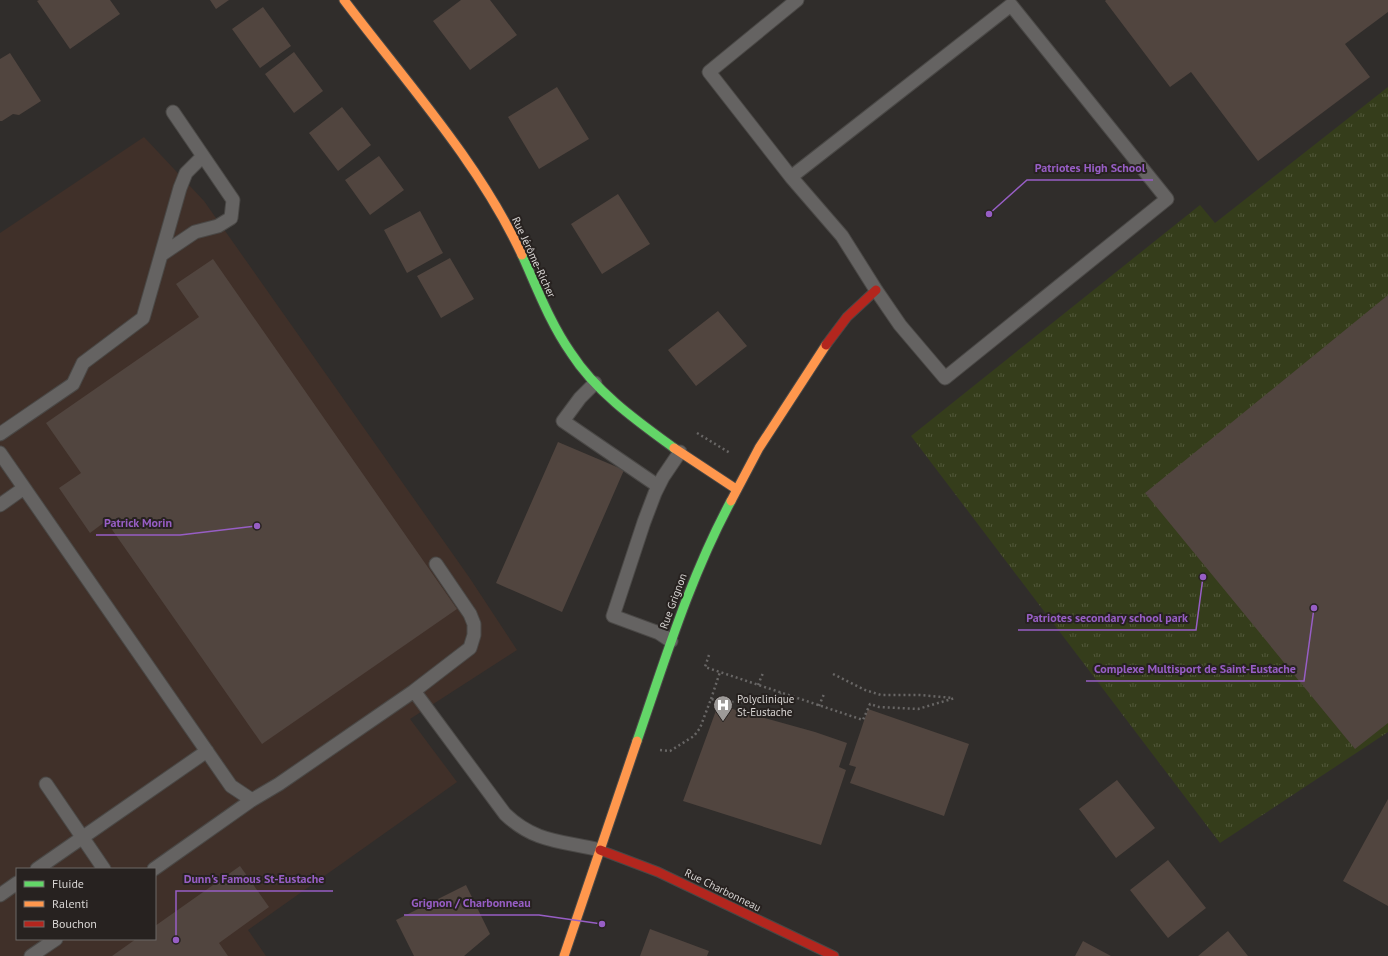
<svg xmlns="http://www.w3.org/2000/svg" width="1388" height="956" viewBox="0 0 1388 956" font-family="'PT Sans',sans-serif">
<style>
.commercial{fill:#403029;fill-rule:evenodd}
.grass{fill:url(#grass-tufts)}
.building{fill:#51453f}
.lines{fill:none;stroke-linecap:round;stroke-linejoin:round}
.lane-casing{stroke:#4a4846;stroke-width:15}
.fast-casing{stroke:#4a4846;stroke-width:11}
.slow-casing{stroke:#4a4846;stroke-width:11}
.jam-casing{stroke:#4a4846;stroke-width:11}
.path{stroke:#686665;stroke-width:2.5;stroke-dasharray:2 3;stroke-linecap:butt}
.lane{stroke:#656362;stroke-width:13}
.fast{stroke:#63d668;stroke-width:9}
.slow{stroke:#ff974d;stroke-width:9}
.jam{stroke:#b3261e;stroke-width:9}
.labels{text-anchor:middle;stroke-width:4;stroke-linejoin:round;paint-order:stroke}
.street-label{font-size:11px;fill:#d7d4d2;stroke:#272220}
.poi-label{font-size:11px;fill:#d7d4d2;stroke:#272220;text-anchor:start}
.leader{fill:none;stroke:#975ec5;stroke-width:1.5}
.callout-dot{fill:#975ec5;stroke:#272220;stroke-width:1.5}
.callout-label{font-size:12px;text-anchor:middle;font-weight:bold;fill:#975ec5;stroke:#272220;stroke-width:4;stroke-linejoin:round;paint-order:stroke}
</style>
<defs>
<pattern id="grass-tufts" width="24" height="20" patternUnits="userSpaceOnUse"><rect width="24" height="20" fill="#353d1b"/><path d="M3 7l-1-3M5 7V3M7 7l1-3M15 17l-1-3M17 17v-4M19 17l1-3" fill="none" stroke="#52583b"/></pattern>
</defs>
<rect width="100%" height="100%" fill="#302d2b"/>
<path class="commercial" d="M144,137L204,201L469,577L517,650L410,719L457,782L248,930L266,956H0V233ZM17,869H155V939H17Z"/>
<path class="grass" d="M1388,87V732L1220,843L911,436L1200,205L1215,223Z"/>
<path class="building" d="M39,0H110L120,14L70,49L37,1Z
M210,0H229L216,9Z
M461,0H490L517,35L470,70L433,21Z
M1106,0H1388V12L1345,44L1370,77L1258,161L1191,72L1170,87L1105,1Z
M263,7L291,46L260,68L232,29Z
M294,52L323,91L294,113L265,74Z
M10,53L41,101L19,115L13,114L2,121H0V59Z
M557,87L589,139L539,169L508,117Z
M342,107L371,145L338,171L309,133Z
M379,156L404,190L370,215L345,180Z
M618,194L650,244L602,274L571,224Z
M420,211L443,253L407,273L384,230Z
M450,258L474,299L441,318L417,276Z
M213,259L457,609L262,744L106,521L90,533L59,488L81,473L46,423L199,317L176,284Z
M1388,295V723L1355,749L1145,493Z
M718,311L747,346L696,386L668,350Z
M558,442L624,470L562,612L496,583Z
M718,705L815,732L847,743L839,767L846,770L821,845L683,801Z
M868,709L969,744L944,816L850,783L856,767L849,765Z
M1117,780L1155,828L1116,858L1079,809Z
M1388,799V906L1343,881Z
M1168,860L1206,908L1168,938L1130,890Z
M240,866L269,907L219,943L228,956H112L136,939H155V926Z
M466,885L490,934L464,956H414L396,920Z
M650,929L709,951L707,956H640Z
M1228,931L1248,956H1198Z
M1083,941L1111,956H1075Z"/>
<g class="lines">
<defs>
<path id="lane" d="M791,177L1011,5L1167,199L945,378L900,325L876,290L842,236L791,177L709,72L797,0
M161,255L180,188L186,173L203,156
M595,383L580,398L563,421L658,486
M0,434L73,384L83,363L143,318L161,255L195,232L218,226L231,218L233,200L173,112
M0,453L231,786L252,800
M0,505L24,488
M671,641L659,633L613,616L644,522L655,493L663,477L680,452
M414,691L505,814C535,843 563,841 600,850
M46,784L104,869
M37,869L207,751
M154,869L252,800L279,784L414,691L470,648L474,635V624L470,614L436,564
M0,895L17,883
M31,956L56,939"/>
<path id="fast" d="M522,255C537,288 550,323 571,353C596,392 637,421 674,448
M637,741C665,660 690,577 731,501"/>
<path id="slow" d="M344,0C406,82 478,161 522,255
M674,448L736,489
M731,501L759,448L826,345
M564,956L637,741"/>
<path id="jam" d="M826,345L847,317L876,290
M600,850L658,872L834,956"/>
</defs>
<use href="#lane" class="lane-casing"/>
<use href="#fast" class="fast-casing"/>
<use href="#slow" class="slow-casing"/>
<use href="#jam" class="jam-casing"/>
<path class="path" d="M697,433L730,453
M709,655L705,667L863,720L870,704L879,707L918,709L955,698
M833,674L865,690L881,695H920L953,698
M758,685L763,673
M711,699L720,672
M819,706L824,694
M660,750L670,751L694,736L700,728L711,699C735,704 758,704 781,693"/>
<use href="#lane" class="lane"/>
<use href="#fast" class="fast"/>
<use href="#slow" class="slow"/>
<use href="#jam" class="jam"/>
</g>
<defs>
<symbol id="hospital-pin" viewBox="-11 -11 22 30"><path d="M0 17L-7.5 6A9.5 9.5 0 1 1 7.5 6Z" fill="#9d9a98" stroke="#272220"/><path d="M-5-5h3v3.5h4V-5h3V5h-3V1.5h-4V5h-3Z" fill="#fff"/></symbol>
</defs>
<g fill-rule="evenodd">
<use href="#hospital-pin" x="712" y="694" width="22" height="30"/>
</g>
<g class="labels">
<g class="street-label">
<text transform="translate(534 257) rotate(65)" y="4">Rue Jérôme-Richer</text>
<text transform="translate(673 601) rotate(-70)" y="4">Rue Grignon</text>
<text transform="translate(723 890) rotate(26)" y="4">Rue Charbonneau</text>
</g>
<g class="poi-label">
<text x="737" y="703">Polyclinique<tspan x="737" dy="13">St-Eustache</tspan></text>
</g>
</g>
<path class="leader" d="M989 214L1027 180H1153M257 526L180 535H96M1203 577L1196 630H1018M1314 608L1304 681H1086M176 940L176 891H333M602 924L539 915H404"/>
<g class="callout-dot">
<circle cx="989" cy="214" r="4"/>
<circle cx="257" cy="526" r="4"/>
<circle cx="1203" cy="577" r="4"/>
<circle cx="1314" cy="608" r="4"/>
<circle cx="176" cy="940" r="4"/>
<circle cx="602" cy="924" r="4"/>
</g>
<g class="callout-label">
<text x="1090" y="172">Patriotes High School</text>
<text x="138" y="527">Patrick Morin</text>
<text x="1107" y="622">Patriotes secondary school park</text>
<text x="1195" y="673">Complexe Multisport de Saint-Eustache</text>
<text x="254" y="883">Dunn's Famous St-Eustache</text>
<text x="471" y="907">Grignon / Charbonneau</text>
</g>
<rect x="16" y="868" width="140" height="72" fill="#272220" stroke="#6d6967"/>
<rect x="24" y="881" width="20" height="6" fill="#63d668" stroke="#6d6967"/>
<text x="52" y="888" font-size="12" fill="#d7d4d2">Fluide</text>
<rect x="24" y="901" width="20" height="6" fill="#ff974d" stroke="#6d6967"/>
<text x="52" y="908" font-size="12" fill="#d7d4d2">Ralenti</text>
<rect x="24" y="921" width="20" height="6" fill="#b3261e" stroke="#6d6967"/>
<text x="52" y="928" font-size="12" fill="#d7d4d2">Bouchon</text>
</svg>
